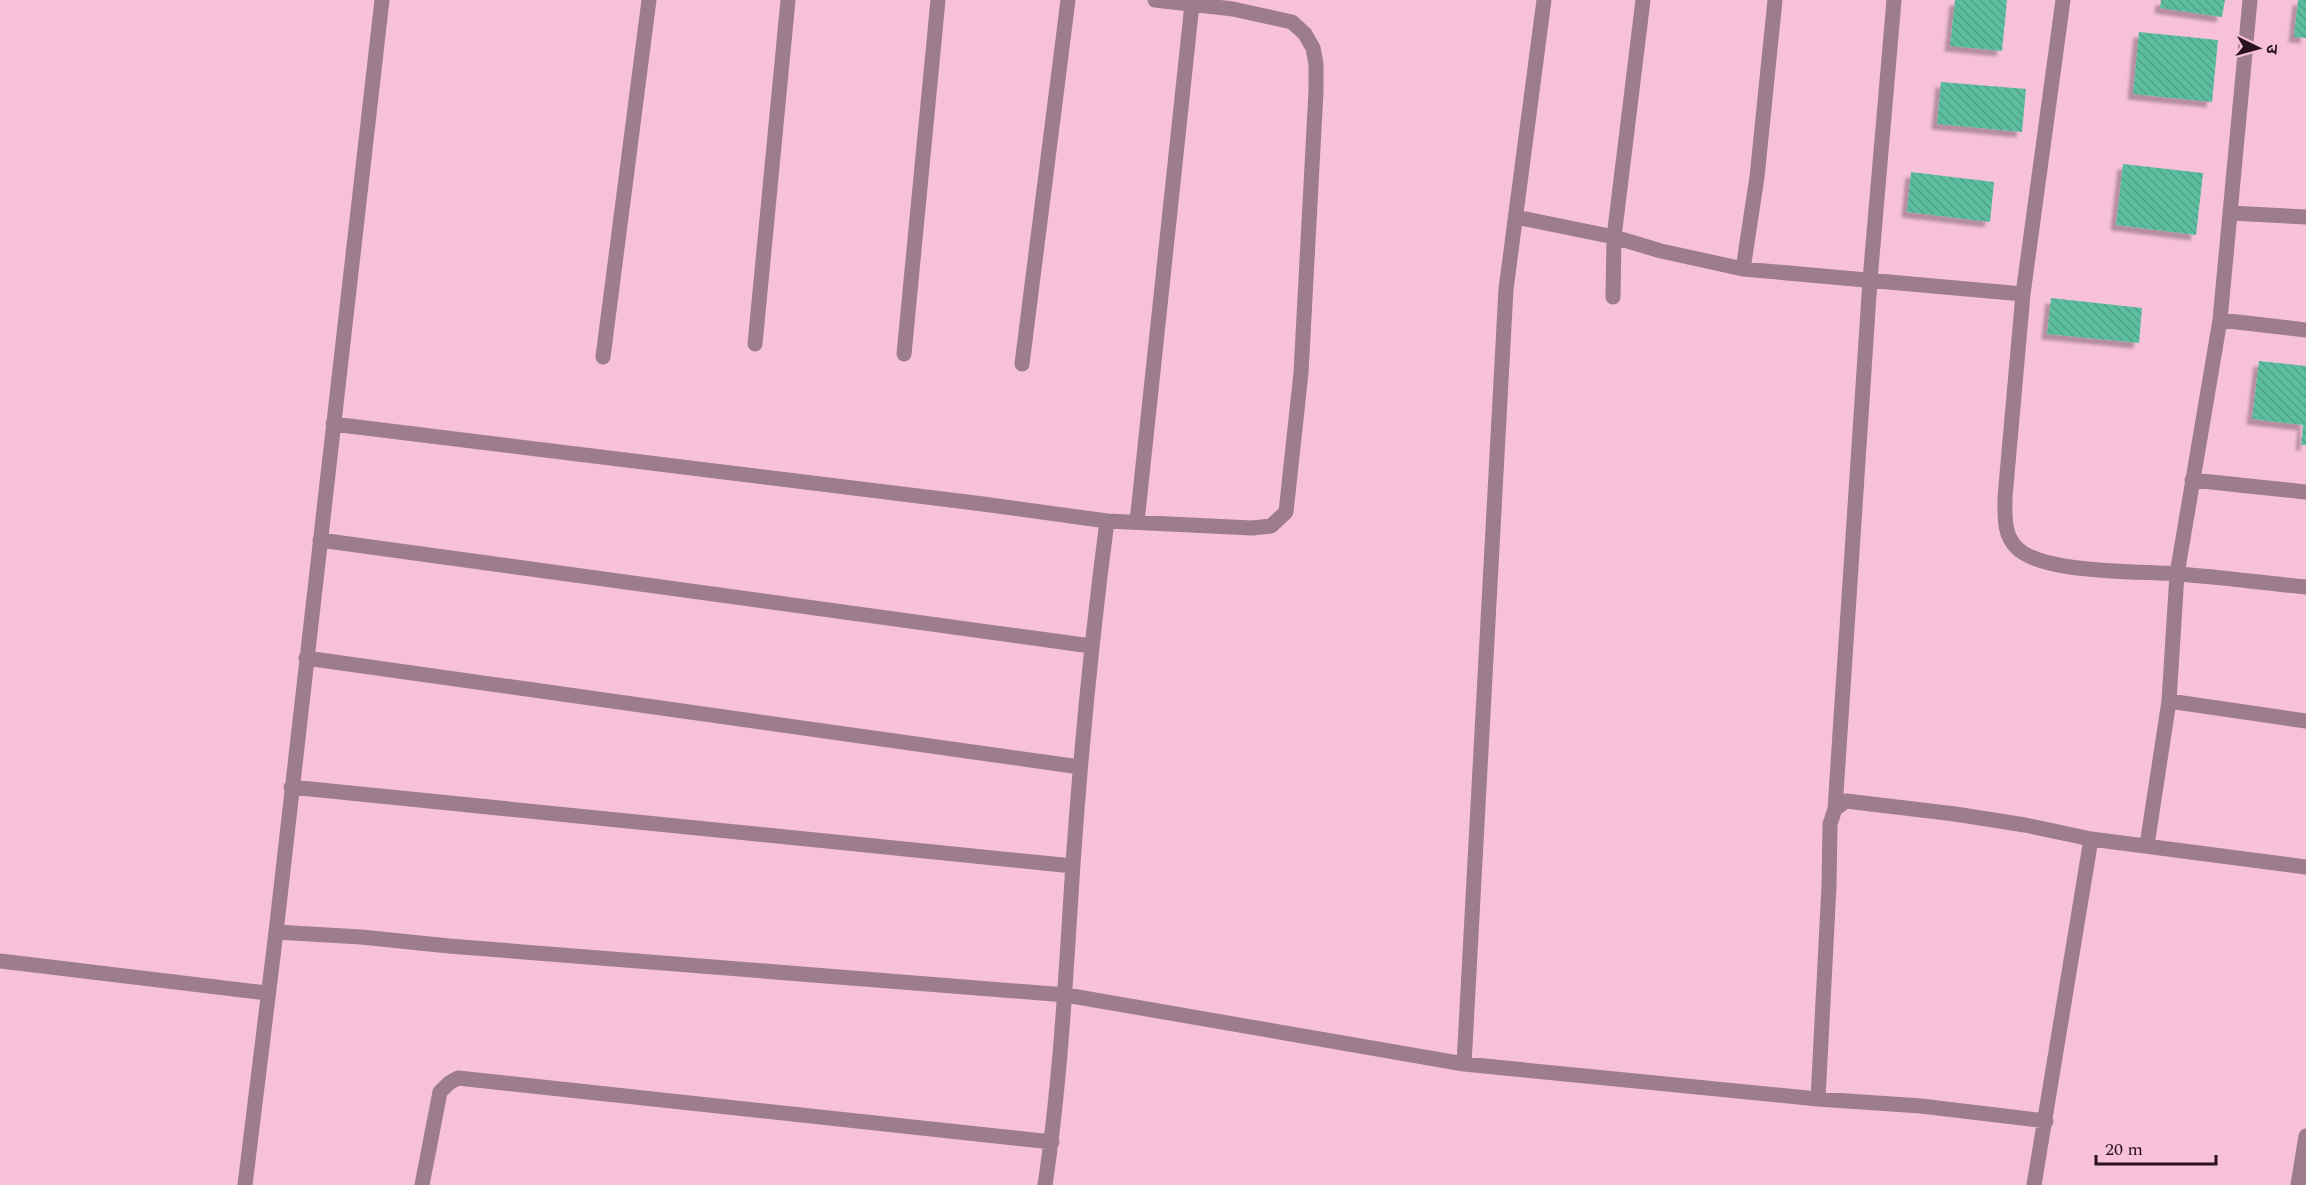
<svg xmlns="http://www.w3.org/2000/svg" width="2306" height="1185" viewBox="0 0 2306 1185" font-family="Spectral,'Noto Sans Devanagari',serif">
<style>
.building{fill:url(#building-back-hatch);filter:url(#shadow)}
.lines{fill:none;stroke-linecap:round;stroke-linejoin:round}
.service{stroke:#9d7c8b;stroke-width:15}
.minor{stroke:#9d7c8b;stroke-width:15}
</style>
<defs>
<pattern id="building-back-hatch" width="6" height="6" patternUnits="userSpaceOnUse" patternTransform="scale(1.5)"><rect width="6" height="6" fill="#5cbe9f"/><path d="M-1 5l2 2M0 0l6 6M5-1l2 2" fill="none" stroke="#50a288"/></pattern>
<filter id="shadow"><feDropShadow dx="-5.5" dy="5.5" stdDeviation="1.5" flood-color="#0004"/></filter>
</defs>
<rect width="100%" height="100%" fill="#f7c1d9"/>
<path class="building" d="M1955,0H2007L2002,51L1950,46Z
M2161,0H2225L2222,17L2160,8Z
M2298,0H2306V38L2294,37Z
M2139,32L2218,40L2212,102L2133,94Z
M1941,82L2026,89L2022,132L1937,124Z
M2123,164L2203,173L2196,235L2116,225Z
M1911,172L1994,182L1990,222L1907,212Z
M2051,298L2142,308L2139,343L2047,334Z
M2259,361L2306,366V445H2301L2303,425L2252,419Z"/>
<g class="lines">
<path class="service" d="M0,961L267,993"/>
<path class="minor" d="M2063,0L2023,294L2005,497C2005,514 2003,535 2017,548C2043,574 2141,571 2178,574C2221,577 2263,583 2306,587
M2230,213L2306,217
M1516,217L1614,237L1661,251L1743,269L2023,294
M1743,269L1757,177L1775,0
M1613,297L1614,237L1643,0
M2220,320L2306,330
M755,344L788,0
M904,354L938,0
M603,357L649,0
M1022,364L1068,0
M333,424L983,504L1107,521L1252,528L1271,526L1286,512L1301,373L1316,91V64L1313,48L1305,34L1292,22L1233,9L1155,0
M2192,480L2306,492
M1137,522L1192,4
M320,540L1091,646
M306,658L1080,767
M2169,701L2306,721
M291,787L1073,866
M1835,809L1870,280L1894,0
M2147,845L2169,701L2177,574L2220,320L2250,0
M276,932L361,937L449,946L1066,995L1464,1064L1818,1099L1921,1106L2046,1121
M1464,1064L1506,289L1544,0
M1818,1099L1829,886L1830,824L1835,809L1846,801L1955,814L2025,825L2091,839L2306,867
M245,1185L276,932L382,0
M422,1185L440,1092L449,1083L458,1078L1052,1142
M1045,1185C1061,1078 1066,971 1073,864C1081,749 1092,635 1107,521
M2034,1185L2091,839
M2298,1185L2306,1136"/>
</g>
<g transform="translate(2258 48) rotate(95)" stroke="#f7c1d9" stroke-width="4.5" paint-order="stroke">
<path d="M0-4.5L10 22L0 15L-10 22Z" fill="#2b131e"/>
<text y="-9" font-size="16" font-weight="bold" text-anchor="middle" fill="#2b131e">उ</text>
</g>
<path d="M2096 1155v9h120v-9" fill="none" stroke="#2b131e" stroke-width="3"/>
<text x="2105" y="1155" font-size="18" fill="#2b131e" stroke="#f7c1d9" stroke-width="4.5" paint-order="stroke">20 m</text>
</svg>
